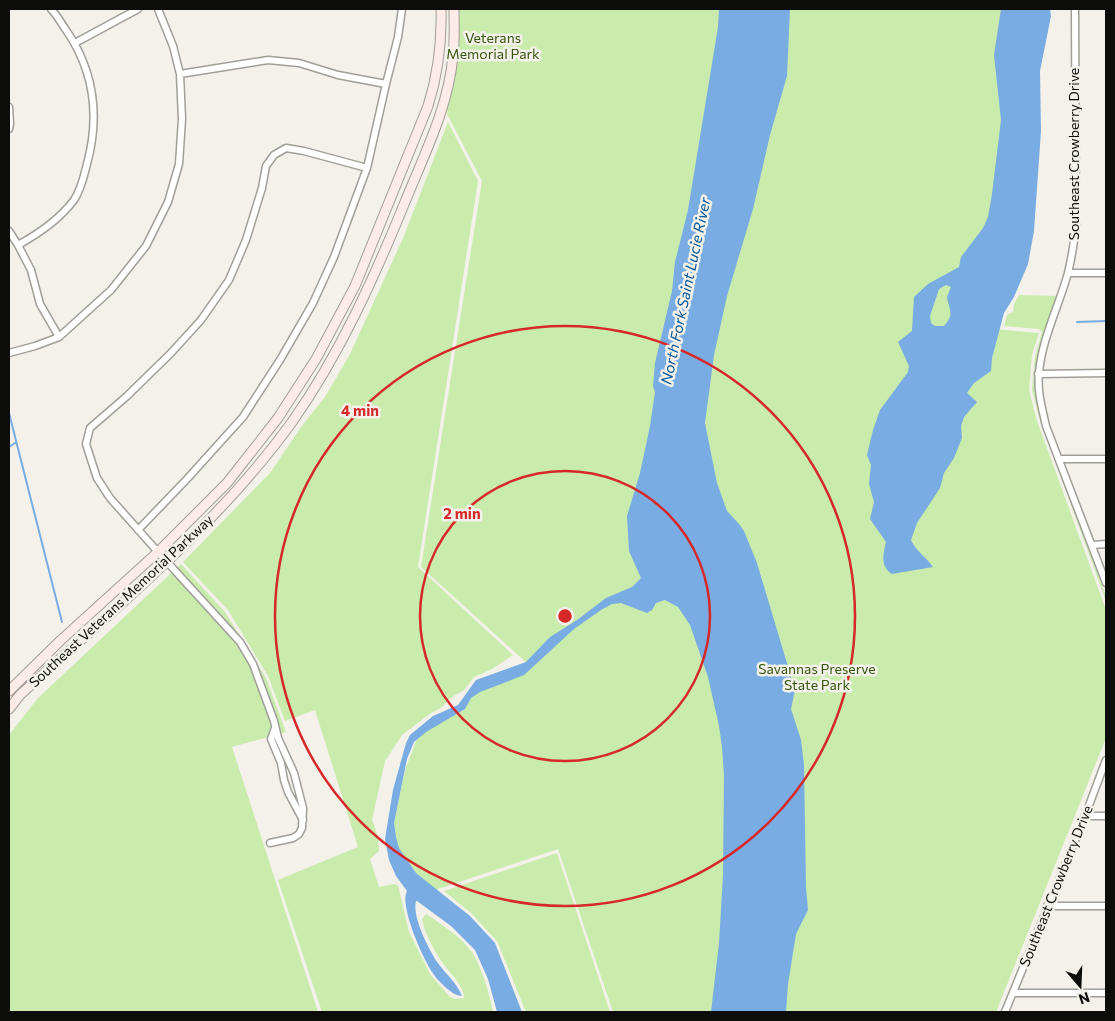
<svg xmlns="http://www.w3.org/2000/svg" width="1115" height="1021" viewBox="0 0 1115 1021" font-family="Commissioner,sans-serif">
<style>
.green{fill:#c9ebac}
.water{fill:#78ace2;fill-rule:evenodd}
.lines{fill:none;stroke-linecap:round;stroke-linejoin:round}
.stream{stroke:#78ace2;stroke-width:2}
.street-casing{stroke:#a09e98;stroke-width:9}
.secondary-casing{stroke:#a09e98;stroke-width:11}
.street{stroke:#fff;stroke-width:6}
.secondary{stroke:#fdebe7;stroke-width:9}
.ring{fill:none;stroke:#d62828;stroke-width:2.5}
.labels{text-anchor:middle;stroke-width:5;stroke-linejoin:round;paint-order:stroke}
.park-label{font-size:14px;fill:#36550f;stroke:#f3f1ea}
.street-label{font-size:14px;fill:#0c0c0a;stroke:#f3f1ea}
.water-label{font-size:15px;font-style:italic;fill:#035597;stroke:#f3f1ea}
.centre{fill:#d62828;stroke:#f3f1ea;stroke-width:2.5}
.ring-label{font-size:15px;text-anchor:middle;font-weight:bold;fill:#d62828;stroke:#f3f1ea;stroke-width:5;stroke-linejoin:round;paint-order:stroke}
</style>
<rect width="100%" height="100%" fill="#f3f1ea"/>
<path class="green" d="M457,9H1019L983,328L1039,333L1032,355L1029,390L1036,418L1106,610V738L996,1012H613L558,849L426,893L391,835L405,770L420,731L482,688L528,664L421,567L482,181L447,114L448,111L445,110Z
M448,122L478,181L418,567L513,655L492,669L474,677L464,690L452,697L441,708L431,713L402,735L385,761L372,820L378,836L379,851L370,859L379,887L394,884L398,885L409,932L430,974L449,996L455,999L464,998C464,984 447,971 440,959C432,946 425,934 422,919L426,914C441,924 460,936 471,951C480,962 491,998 493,1012H322L278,880L358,847L315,710L285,721L268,676L228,610L183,562L270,473L301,427L325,397L350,354L404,236Z
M1019,295L1057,296C1046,330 1031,364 1036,400C1037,409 1041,418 1043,426L1106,596V601L1039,417L1032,390L1035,356L1042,332L1039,329L1004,326L1007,315L1013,312L1014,304Z
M181,564L225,612L266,678L286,732L232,747L318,1012H9V735L38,698Z
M557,853L610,1012H526L497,941L471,913L444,891Z"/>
<path class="water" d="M719,9H790L787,76L770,135L753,209L727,296L714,355L705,423L717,483L727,511L739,524L744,531L757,563L795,690L791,709L801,740L804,765L806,888L808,910L796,934L788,984L786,1012H711L719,943L723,875L724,776L722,747L719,726L708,677L690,625L678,607L665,600L656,603L652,610L647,613L621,603L612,604L601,610L574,629L524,675L480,692L471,698L465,709L426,732L414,742L407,759L394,823L396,837L399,848L416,873L470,916L495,943L522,1012H497L488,979L475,950L451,926L417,901H416C412,917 428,947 437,962C445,973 457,983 462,996C452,996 437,980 432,972C423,958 399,906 407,891L396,876L389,860L385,839L393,790L406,743L410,735L433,716L458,705L476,680L526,662L550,637L577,620L606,598L632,587L641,578L629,551L627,516L640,473L650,426L655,392L653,386L655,363L672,291L675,262L688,210L718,27Z
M1001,9H1050L1051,16L1040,71L1041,131L1034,231L1028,264L1014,297L1004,313L992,358L991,371L974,383L967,393L977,402L964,417L961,426L962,438L954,458L944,473L940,488L917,523L911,540C916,551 926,557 933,567L892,574C880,566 883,555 886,542L870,519L874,502L869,484L871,465L867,455L873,430L880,410L908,372L909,366L898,342L912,331L914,297L928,284L959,267L961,257L983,228L988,217L992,194L1001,120L994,55ZM946,285L951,287L947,297C949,310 955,314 944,326H935L931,323L930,316L939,289Z"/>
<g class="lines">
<path class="stream" d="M1077,322L1106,321
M9,413L62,622
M9,447L15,443"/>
<defs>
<path id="street" d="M1075,9L1076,227C1074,242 1072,257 1068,273C1059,306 1042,338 1039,373C1037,391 1042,408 1046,426L1106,583
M75,43L138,9
M180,74L268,60L299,63L338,75L386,84
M9,107L10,124L9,129
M9,231L18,245L31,270L40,304L59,337
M18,245C40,233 59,220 74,200C81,190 84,176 87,164C100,116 95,72 66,30C61,23 57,15 51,9
M1068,273H1106
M9,353L35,346L59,337L111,290L146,246L168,202L179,164L182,119L180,74L173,46L158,9
M1038,374L1106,373
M1059,459H1106
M138,530L187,479L243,417L280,360L313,303L334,257L367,168L386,84L398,37L402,9
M1092,545L1106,544
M275,728L271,739L281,763L284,780L288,792L303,820
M1085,816H1106
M270,843L293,838L299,834L302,828L303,808L294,773L278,738L274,721L253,664L240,642L158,552L110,498L97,478L86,444L90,428L127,396L171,353L201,320L229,280L246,240L262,188L266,166L274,155L286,148L304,151L367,168
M1047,906H1106
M1013,993H1106
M1005,1012L1085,816L1106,760"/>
<path id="secondary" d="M9,691L61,640L158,552L227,483L278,418L316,359L355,286L428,106C438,74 442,43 441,9
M9,709L20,695C114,609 217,526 292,422C340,354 374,278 405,202C424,155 449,106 453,55C455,40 454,24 454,9"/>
</defs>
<use href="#street" class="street-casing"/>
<use href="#secondary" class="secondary-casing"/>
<use href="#street" class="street"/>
<use href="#secondary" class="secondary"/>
</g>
<g class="ring">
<circle cx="565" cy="616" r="145"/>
<circle cx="565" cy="616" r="290"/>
</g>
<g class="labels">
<g class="park-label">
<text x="493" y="43">Veterans<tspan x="493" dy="16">Memorial Park</tspan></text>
<text x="817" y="674">Savannas Preserve<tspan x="817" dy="16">State Park</tspan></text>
</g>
<g class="street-label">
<text transform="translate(1074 154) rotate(-90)" y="5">Southeast Crowberry Drive</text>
<text transform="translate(121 601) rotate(-43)" y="5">Southeast Veterans Memorial Parkway</text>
<text transform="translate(1056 886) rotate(-68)" y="5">Southeast Crowberry Drive</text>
</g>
<g class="water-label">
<text transform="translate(686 291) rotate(-78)" y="5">North Fork Saint Lucie River</text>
</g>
</g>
<circle cx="565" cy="616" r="8" class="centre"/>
<g class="ring-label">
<text x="360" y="416">4 min</text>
<text x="462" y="519">2 min</text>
</g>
<rect width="1115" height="1021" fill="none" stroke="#0c0c0a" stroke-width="20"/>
<g transform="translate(1080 986) rotate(161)" stroke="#f3f1ea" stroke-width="4" paint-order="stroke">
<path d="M0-4L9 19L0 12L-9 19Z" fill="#0c0c0a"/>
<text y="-8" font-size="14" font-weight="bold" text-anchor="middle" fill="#0c0c0a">N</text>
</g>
</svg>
